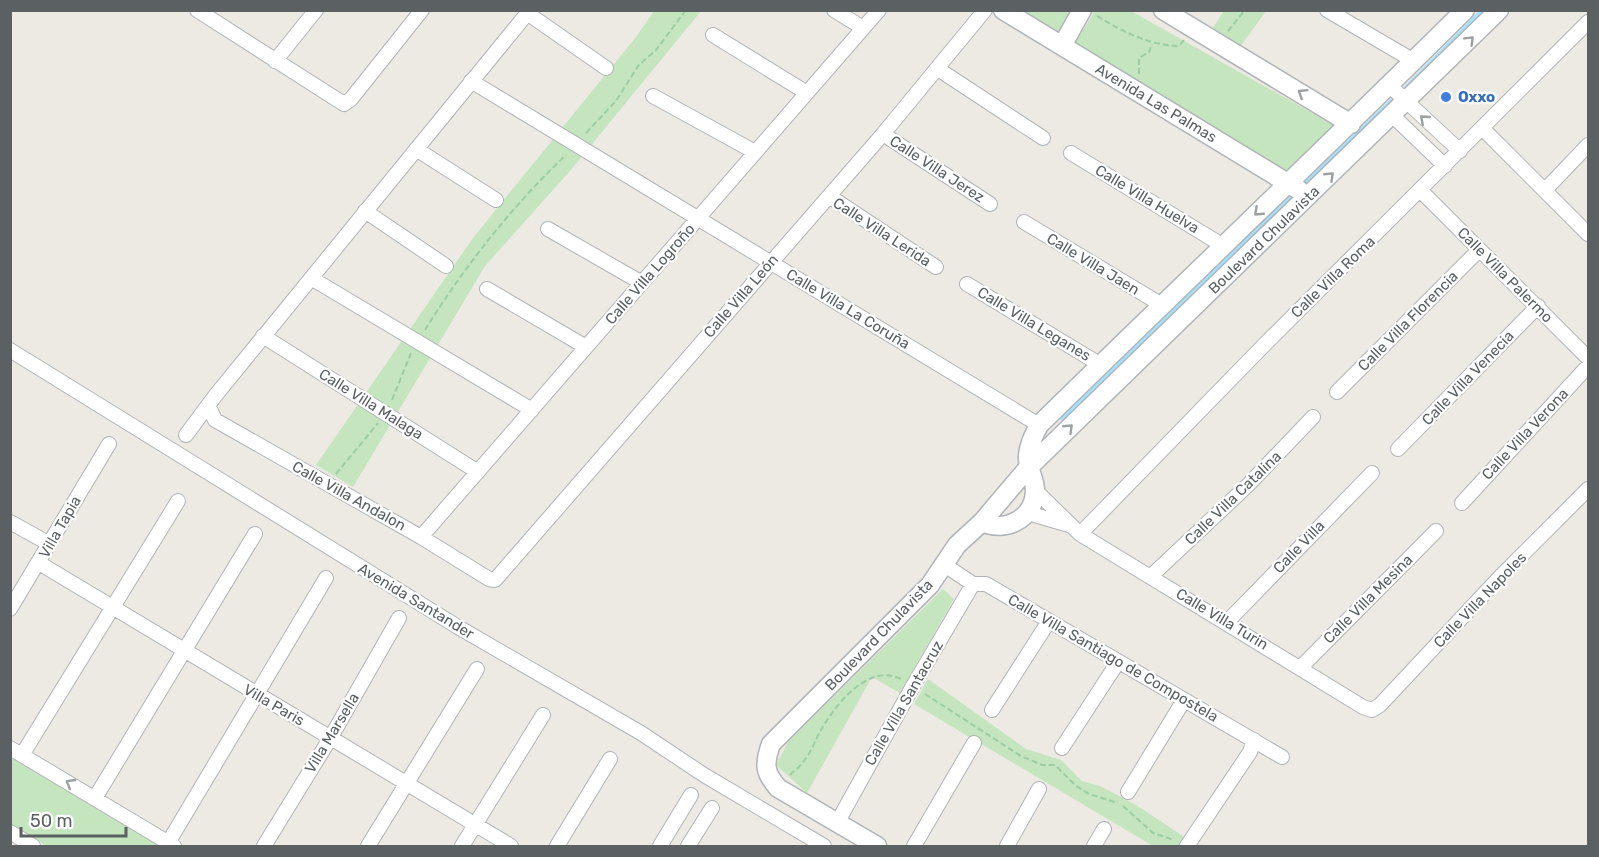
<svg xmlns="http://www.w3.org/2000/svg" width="1599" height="857" viewBox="0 0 1599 857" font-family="Rubik,sans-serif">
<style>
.green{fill:#c5e5bf}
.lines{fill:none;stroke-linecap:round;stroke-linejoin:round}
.stream{stroke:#a2e4fe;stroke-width:4.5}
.street-casing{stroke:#b0b4b8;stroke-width:16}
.secondary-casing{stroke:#afb4b8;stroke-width:21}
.path{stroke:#9ccda2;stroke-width:2;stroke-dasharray:6 3;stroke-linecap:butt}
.street{stroke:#fff;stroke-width:14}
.secondary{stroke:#fff;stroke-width:18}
.oneway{stroke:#9da0a1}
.shop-dot{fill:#3f7fe0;stroke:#fff;stroke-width:2}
.labels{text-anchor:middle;stroke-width:4.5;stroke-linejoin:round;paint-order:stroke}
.shop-label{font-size:15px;font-weight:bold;fill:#366cbe;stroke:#fff;text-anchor:start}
.street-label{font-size:15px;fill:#5b6063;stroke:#fff}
</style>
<rect width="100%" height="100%" fill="#ede9e3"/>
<path class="green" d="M654,11H701L570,171L485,266L353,487L316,465L473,238L636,37Z
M1015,11H1071L1056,36Z
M1095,11H1131L1335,126L1286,173L1074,45Z
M1224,11H1266L1240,47L1210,32Z
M943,589L954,599L900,693L872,677L807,793L776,765L788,742Z
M928,679L1026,749L1061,760L1082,781L1100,786L1136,805L1186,838L1181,846H1153L914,704Z
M10,757L160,846H46L11,824Z"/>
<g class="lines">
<path class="stream" d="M1405,89L1483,10
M1304,185L1393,100
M1062,418L1293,196"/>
<defs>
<path id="street" d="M197,10L344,104L351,99L422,10
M834,10L863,28
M1327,10L1414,61
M527,13L606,68
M713,35L807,93
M275,61L316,10
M938,69L1043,138
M471,81L1039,425
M1390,86L1460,151
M653,96L755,152
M1393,116L1445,166
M1483,129L1588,234
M883,134L990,204
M416,149L496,200
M1071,153L1222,245
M1545,190L1588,145
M1421,191L1588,358
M829,196L936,267
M365,211L446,266
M1024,222L1162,305
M548,229L642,283
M311,278L532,410
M967,284L1101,365
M487,289L586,347
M263,336L478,472
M10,350L458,627L641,733L704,775L824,846
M1337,392L1479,250
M209,407L215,420L421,537L489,579L495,580L883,134L985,10
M186,435L215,396L530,10
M1398,449L1538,306
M1035,490L1080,534L1363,707L1372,710L1380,705L1499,578L1588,489
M1462,503L1588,366
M1028,513L1069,525
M10,522L48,543
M1080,534L1267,342L1588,22
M421,537L879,10
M39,563L511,846
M943,564L973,584H986L1282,757
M1150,577L1249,484L1313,417
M10,609L109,444
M1227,622L1372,473
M1301,667L1436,531
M992,710L1049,621
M10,748L174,846
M1062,748L1118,662
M22,755L178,501
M1128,792L1184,700
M95,798L255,534
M837,823L913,686L973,584
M10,832L33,846
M168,843L326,578
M264,846L331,737L399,618
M368,846L477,669
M462,846L543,715
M557,846L610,759
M660,846L691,795
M688,846L712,808
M914,846L974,743
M1007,846L1039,789
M1094,846L1104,829
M1187,846L1250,752L1254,740"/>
<path id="secondary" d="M1003,10L1299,190
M1163,10L1351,124
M1062,46L1082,10
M982,522C1005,533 1034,519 1035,491C1035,477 1027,470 1028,455C1029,444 1034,435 1039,425C1181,286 1324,150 1465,10
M877,846L778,788C764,772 764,764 771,744L930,585L957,545L982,522L1027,469L1499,10"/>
</defs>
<use href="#street" class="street-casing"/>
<use href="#secondary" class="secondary-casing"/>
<path class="path" d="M1097,16C1123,32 1149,45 1179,46L1184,40
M1228,31L1245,10
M1139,74V58L1149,52L1152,44
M586,133L616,101L638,66L656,50L686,10
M425,330C463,268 514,204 566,155
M392,400L411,353
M336,474L378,423
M925,694L1021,756L1042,765H1055L1076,786L1089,794L1118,803
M790,775C794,771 800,767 803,762C811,753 815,740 821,730C836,704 869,661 903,680
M1123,806L1153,833L1174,840"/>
<use href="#street" class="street"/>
<use href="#secondary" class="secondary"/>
</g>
<defs><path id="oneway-chevron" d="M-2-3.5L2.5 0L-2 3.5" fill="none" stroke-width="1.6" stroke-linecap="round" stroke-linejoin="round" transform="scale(1.5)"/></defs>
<g class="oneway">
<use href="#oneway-chevron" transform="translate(1470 40) rotate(-45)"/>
<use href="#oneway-chevron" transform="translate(1302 93) rotate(-148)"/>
<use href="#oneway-chevron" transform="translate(1424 119) rotate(-139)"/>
<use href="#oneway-chevron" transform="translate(1330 176) rotate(-44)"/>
<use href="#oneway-chevron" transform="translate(1258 212) rotate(137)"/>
<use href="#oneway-chevron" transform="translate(1069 428) rotate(-44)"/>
<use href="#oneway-chevron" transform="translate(70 783) rotate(-149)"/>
</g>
<circle class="shop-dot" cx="1446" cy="97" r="6"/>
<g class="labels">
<g class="shop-label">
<text x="1458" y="102">Oxxo</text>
</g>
<g class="street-label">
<text transform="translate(1156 103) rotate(31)" y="5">Avenida Las Palmas</text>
<text transform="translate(937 169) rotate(33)" y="5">Calle Villa Jerez</text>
<text transform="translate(1147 199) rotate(31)" y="5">Calle Villa Huelva</text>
<text transform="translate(882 232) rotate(33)" y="5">Calle Villa Lerida</text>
<text transform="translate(1264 240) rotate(-44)" y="5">Boulevard Chulavista</text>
<text transform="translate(1093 264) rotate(31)" y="5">Calle Villa Jaen</text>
<text transform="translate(650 274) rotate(-49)" y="5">Calle Villa Logroño</text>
<text transform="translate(1505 275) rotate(45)" y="5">Calle Villa Palermo</text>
<text transform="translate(1333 277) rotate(-44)" y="5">Calle Villa Roma</text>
<text transform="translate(741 296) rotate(-49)" y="5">Calle Villa León</text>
<text transform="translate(848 309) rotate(31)" y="5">Calle Villa La Coruña</text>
<text transform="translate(1408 321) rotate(-45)" y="5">Calle Villa Florencia</text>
<text transform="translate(1034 324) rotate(31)" y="5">Calle Villa Leganes</text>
<text transform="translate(1468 378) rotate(-46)" y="5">Calle Villa Venecia</text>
<text transform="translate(371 404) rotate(32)" y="5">Calle Villa Malaga</text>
<text transform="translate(1525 434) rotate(-47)" y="5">Calle Villa Verona</text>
<text transform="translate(349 496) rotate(29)" y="5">Calle Villa Andalon</text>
<text transform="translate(1233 498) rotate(-44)" y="5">Calle Villa Catalina</text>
<text transform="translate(60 527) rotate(-60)" y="5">Villa Tapia</text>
<text transform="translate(1299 547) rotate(-46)" y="5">Calle Villa</text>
<text transform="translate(1368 599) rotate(-45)" y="5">Calle Villa Mesina</text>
<text transform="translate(1480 600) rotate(-46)" y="5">Calle Villa Napoles</text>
<text transform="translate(416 601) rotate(31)" y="5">Avenida Santander</text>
<text transform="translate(1222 619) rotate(31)" y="5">Calle Villa Turin</text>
<text transform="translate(879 635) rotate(-46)" y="5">Boulevard Chulavista</text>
<text transform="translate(1113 658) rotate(30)" y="5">Calle Villa Santiago de Compostela</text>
<text transform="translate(904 703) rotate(-60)" y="5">Calle Villa Santacruz</text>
<text transform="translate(274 705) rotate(30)" y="5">Villa Paris</text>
<text transform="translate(332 733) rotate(-59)" y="5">Villa Marsella</text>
</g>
</g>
<rect width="1599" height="857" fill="none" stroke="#5b6063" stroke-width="24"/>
<path d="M21 827v9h105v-9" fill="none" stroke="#5b6063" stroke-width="3"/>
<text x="30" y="827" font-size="18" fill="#5b6063" stroke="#ffffff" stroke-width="4.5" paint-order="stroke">50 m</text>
</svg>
